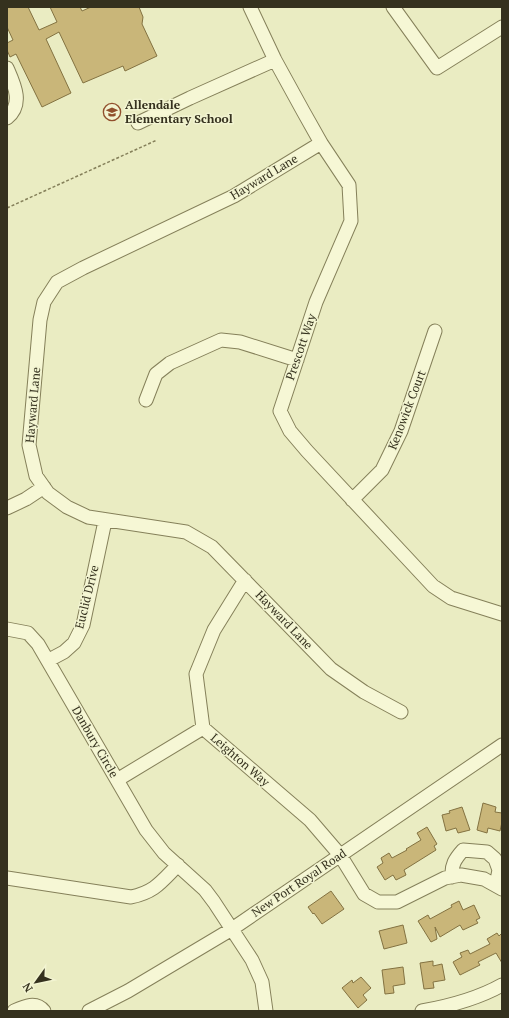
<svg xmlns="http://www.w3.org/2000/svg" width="509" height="1018" viewBox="0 0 509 1018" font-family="'PT Serif',serif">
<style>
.building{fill:#c9b679;stroke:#837241}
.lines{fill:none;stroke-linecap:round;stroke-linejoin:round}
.minor-casing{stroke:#85805a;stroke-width:15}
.path{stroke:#85805a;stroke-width:1.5;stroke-dasharray:3 2;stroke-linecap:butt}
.minor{stroke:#f6f7d5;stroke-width:13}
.labels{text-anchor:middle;stroke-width:3;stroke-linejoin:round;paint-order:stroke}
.poi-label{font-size:12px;font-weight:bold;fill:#35311e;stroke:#f2f4d1;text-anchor:start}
.street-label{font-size:12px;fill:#35311e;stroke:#f2f4d1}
</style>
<rect width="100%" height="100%" fill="#eaecc2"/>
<path class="building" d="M7,7H28L39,30L57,22L50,7H80L82,11L91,7H139L143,17L142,24L157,56L125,71L123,66L83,83L59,32L46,39L71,93L42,107L16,54L10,57L7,50V43L13,40L7,27Z
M483,803L496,807L495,812L502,813V822L500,831L488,828L487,833L477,830Z
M462,807L470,830L458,833L456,828L446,831L442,815L450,813L449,811Z
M427,827L437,844L434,846L436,850L404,870L406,875L396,880L393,875L385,880L377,867L383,863L381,858L389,853L392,858L407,850L406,849L421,840L417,833Z
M331,891L344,909L322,924L314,913L313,914L308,907Z
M459,901L463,910L474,905L480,918L476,920L478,923L463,930L460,925L440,937L435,927L437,939L431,942L418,921L428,915L430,919L452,907L451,905Z
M403,925L407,943L384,949L379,931Z
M497,933L499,936L502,933V963L496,953L478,962L480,965L460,975L453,962L462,957L460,953L468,950L470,954L490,944L487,939Z
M433,961V966L442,964L445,980L433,982L434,988L424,989L420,963Z
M403,967L405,984L393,986L394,993L385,994L382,970Z
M361,977L371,988L363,995L367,1000L358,1008L342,988L352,980L353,983Z"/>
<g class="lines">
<defs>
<path id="minor" d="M250,7L275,60L303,111L321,143L349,185L351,221L316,302L280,411L290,431L307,451L433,586L451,598L502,614
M393,7L437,68L502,27
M7,68C14,84 24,104 7,118
M138,123L190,98L275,60
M321,143L234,196L83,268L57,282L44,302L40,320L29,445L36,476L48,493L67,507L88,517L186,532L212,547L331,669L364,692L401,712
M146,400L156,374L170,363L221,340L240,342L297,360
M352,500L382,470L401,431L435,331
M7,508L26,499L44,487
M245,580L214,630L196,674L203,728L310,820L340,855L364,894L378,902H397L445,878L461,875L484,879L502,889
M7,629L28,633L38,644L146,830L164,853L205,890L214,902L252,960L262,982L266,1011
M49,660L64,652L74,643L83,625L105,521
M117,780L203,728
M452,877C451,865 455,859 463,850L487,852L495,859L499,870L496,885
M7,878L131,897C155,892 161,882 178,865
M14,1011C25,1006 36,1001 44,1011
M89,1011L128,991L232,929L502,745
M422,1011C450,1006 477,999 502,985"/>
</defs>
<use href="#minor" class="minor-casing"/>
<path class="path" d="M7,208L157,140"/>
<use href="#minor" class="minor"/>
</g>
<defs>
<symbol id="school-ring" viewBox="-11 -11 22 22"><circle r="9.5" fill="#f2f4d1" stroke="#914f2c" stroke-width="1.5"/><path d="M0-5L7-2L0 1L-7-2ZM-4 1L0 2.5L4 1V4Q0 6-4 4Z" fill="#914f2c"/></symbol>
</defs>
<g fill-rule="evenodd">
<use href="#school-ring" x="102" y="102" width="20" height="20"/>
</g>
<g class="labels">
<g class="poi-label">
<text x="125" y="109">Allendale<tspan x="125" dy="14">Elementary School</tspan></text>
</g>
<g class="street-label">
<text transform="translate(264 177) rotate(-31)" y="4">Hayward Lane</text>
<text transform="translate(301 347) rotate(-71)" y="4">Prescott Way</text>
<text transform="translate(33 405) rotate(-85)" y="4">Hayward Lane</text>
<text transform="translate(407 410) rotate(-69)" y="4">Kenowick Court</text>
<text transform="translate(87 597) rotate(-76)" y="4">Euclid Drive</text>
<text transform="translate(284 620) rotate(46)" y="4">Hayward Lane</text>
<text transform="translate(95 742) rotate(60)" y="4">Danbury Circle</text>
<text transform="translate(240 760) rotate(41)" y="4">Leighton Way</text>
<text transform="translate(299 883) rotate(-34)" y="4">New Port Royal Road</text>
</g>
</g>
<rect width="509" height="1018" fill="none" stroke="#35311e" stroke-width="16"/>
<g transform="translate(36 982) rotate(237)" stroke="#f2f4d1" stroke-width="3" paint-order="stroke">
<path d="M0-3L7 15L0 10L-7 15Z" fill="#35311e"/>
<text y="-6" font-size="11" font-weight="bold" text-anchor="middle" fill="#35311e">N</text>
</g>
</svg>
